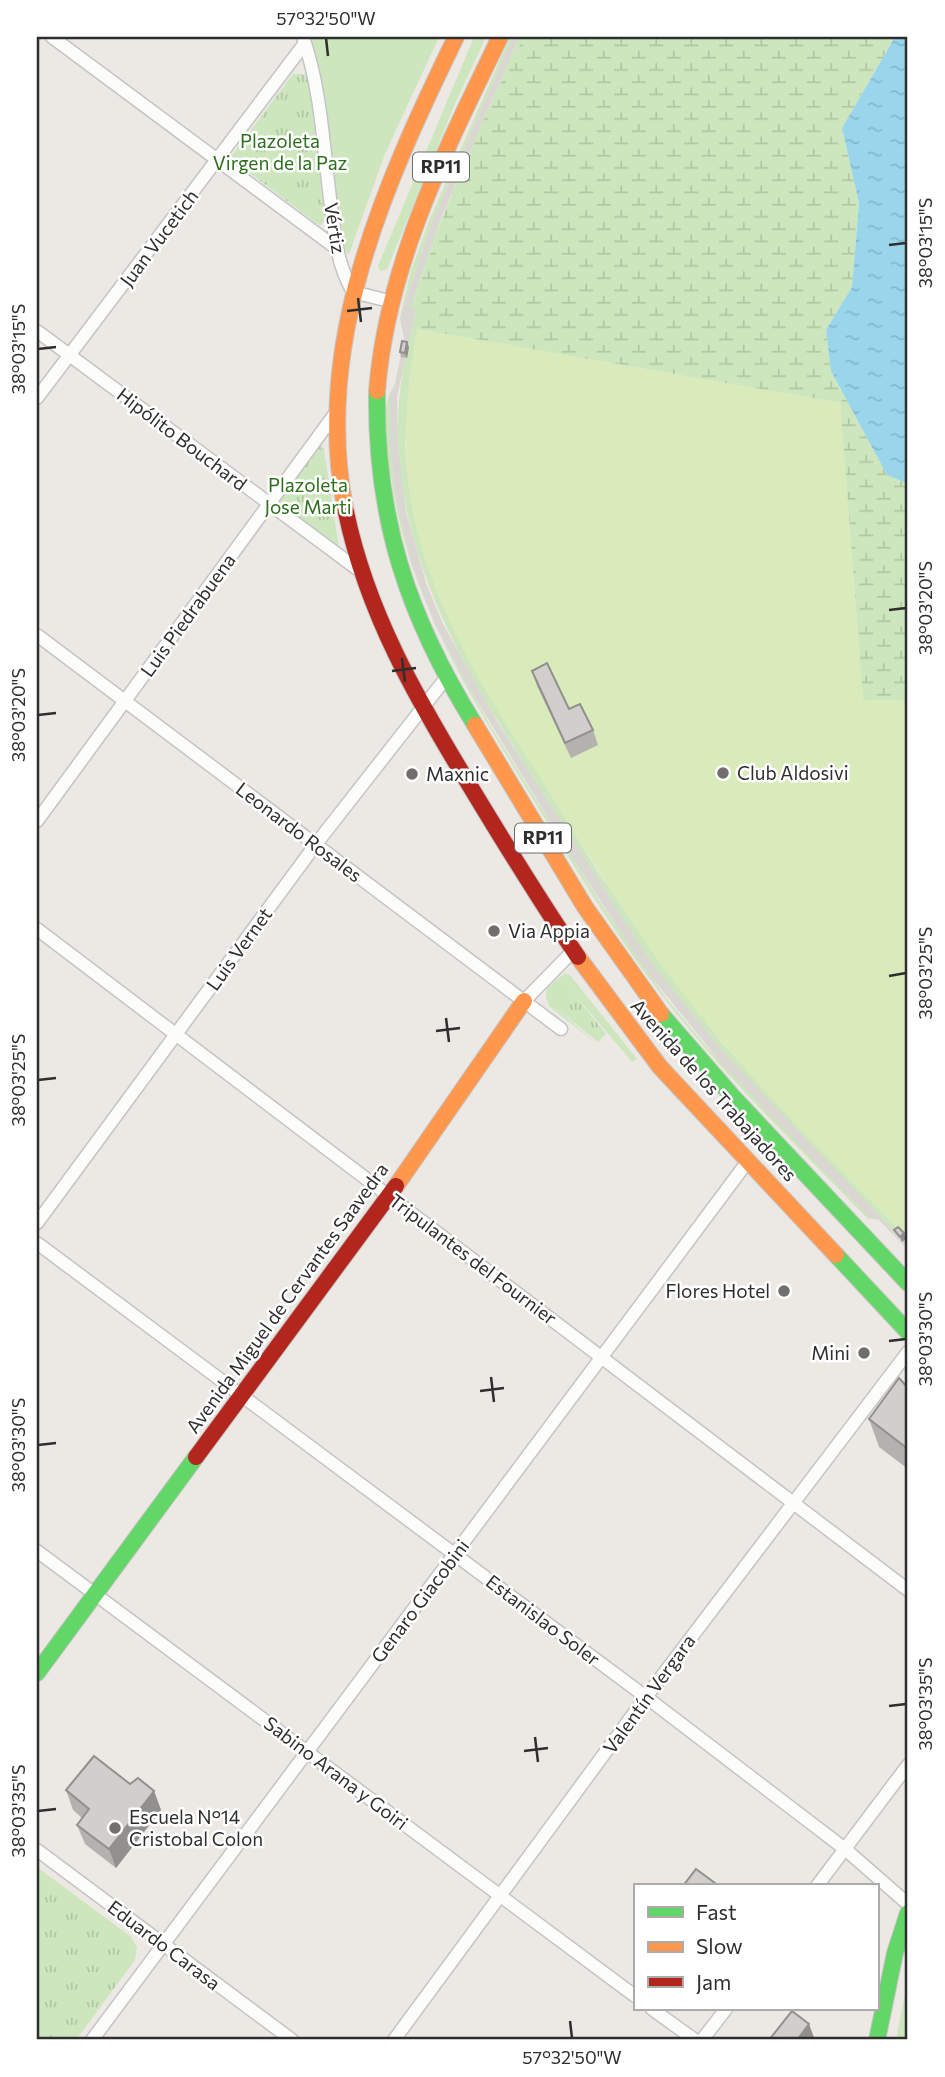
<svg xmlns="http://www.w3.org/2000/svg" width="945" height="2077" viewBox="0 0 945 2077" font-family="Commissioner,sans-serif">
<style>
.grass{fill:#cee6be}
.wetland{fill:url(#wetland-marsh)}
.park{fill:url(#park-tufts)}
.pitch{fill:#d9eabb}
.plaza{fill:#dad6d2}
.water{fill:url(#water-ripples)}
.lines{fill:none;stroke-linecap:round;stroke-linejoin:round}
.street-casing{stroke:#c5c4c5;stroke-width:15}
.fast-casing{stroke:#c5c4c5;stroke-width:18}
.slow-casing{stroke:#c5c4c5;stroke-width:18}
.jam-casing{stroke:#c5c4c5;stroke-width:18}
.street{stroke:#fcfcfb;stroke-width:12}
.fast{stroke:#63d668;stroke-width:16}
.slow{stroke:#ff974d;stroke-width:16}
.jam{stroke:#b3261e;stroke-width:16}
.wall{fill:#b4b1af}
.shaded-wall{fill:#92908e}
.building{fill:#d1cecb;stroke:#92908e;stroke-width:2}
.ticks{fill:none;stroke:#2e2e2e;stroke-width:2.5}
.poi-dot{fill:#706f6e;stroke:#fff;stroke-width:2.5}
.labels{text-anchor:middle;stroke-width:5;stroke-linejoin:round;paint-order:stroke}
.shield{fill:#fff;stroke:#6d6d6d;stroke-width:2}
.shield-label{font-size:18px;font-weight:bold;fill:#2e2e2e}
.park-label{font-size:19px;fill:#2c6e1b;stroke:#fff}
.street-label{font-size:19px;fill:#2e2e2e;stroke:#fff}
.poi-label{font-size:19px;fill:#2e2e2e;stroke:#fff;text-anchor:start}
.neatline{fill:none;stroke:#2e2e2e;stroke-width:2.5}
.ticks-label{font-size:18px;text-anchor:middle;fill:#2e2e2e}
</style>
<defs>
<pattern id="wetland-marsh" width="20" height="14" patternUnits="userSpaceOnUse" patternTransform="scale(1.75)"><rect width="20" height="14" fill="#cee6be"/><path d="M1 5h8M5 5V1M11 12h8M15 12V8" fill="none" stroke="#b1c6a4"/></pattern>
<pattern id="park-tufts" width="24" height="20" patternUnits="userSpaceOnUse" patternTransform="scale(1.75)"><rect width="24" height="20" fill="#cee6be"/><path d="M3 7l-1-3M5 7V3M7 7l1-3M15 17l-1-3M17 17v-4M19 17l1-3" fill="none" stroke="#b1c6a4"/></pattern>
<pattern id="water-ripples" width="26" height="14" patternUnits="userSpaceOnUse" patternTransform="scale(1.75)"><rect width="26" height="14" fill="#99d6ec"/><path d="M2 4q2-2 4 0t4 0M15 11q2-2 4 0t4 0" fill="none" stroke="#84b8cb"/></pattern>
</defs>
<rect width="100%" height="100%" fill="#ece8e4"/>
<path class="grass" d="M311,37H439L385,154L349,254L343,250L323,86Z
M474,37H486L455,104L387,269L380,271L378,266Z
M510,37H513L432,222L400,318L410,274L429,221Z
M519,37H524C479,122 441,214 413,306L421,310L405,444L408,479L416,525L465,653L597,870L661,964L723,1044L908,1239V1246C829,1164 745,1084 674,994C617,922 571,841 523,762C465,669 412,579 400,468C393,410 403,365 416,311L410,308L427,252Z
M390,393V447L395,493L411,563L436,627L491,727L600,902L666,998L705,1045L870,1218L869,1220C799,1148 726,1078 664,998C611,930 567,854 522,781C463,684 407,591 391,477C388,458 381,409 390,393Z
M565,973L570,975L637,1059L632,1062L570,989L556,1008L596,1043L550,1007L546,998L547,988Z
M908,1977V2040H896Z"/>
<path class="wetland" d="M524,37H895L842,128L859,203L852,287L826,330L831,371L887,475L908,484V700H863L840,403L417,329L421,310L413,307C441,214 479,122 524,37Z"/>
<path class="park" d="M293,74H304L309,83L326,219L320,226L230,158Z
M320,442L324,450L339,548L278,500Z
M570,989L606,1034L598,1042L556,1008L559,993Z
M37,1867L130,1936L137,1947L135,1960L76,2040H37Z"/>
<path class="pitch" d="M417,329L840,403L863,700H908V1239C846,1175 780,1112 723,1043C654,962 599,871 542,781C491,701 438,620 416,526C400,460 405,395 417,329Z"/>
<path class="plaza" d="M513,37H519L438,225L410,308L416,310L397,397L398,447L406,512L426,583L443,624L498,723L652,964L724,1053L908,1246V1250L879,1220L869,1218L722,1064L644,968L570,854L468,686L436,627L411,563L395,493L390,447V393L395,384L404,339L400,318L432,222Z"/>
<path class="water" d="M895,37H908V484L887,475L831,371L826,330L852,287L859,203L842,128Z"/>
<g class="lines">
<defs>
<path id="street" d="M52,37L336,248
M303,37C321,89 323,144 330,198C334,231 336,263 353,292L389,301
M37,331L360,571
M37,398L305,43
M37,635L561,1029
M37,821L337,411
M37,929L908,1590
M524,1001L573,951
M37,1223L316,844L446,678
M37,1243L646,1697L845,1849L908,1904
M37,1551L635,1996
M37,1850L292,2040
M817,1886L908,1765
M652,2009L695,2040
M92,2040L748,1161
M394,2040L646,1697L908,1352
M702,2040L726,2009"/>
<path id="fast" d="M377,391C375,519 408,617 475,725
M661,1014L733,1097L908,1283
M836,1255L908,1332
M37,1673L196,1457
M877,2040L895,1953L908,1913"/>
<path id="slow" d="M377,391C387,264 445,151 500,37
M346,512C311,346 385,183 456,37
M475,725L585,907L661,1014
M578,957L660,1067L836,1255
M396,1186L524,1001"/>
<path id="jam" d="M346,512C367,613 417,699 470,786C505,844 540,901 578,957
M196,1457L396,1186"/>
</defs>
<use href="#street" class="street-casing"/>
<use href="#fast" class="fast-casing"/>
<use href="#slow" class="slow-casing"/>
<use href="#jam" class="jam-casing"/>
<use href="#street" class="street"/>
<use href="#fast" class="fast"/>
<use href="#slow" class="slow"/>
<use href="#jam" class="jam"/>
</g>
<path class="wall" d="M409,347L407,358L401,357L400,352Z
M532,671L569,709L593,730L598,745L571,758L537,686Z
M908,1388V1469L879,1447L869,1419Z
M130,1784L154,1791L161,1810L116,1868L85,1844L77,1825L82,1818L73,1810L66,1790Z"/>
<path class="shaded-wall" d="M407,342L409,347L407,358L405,353Z
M904,1233L906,1239L902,1242L900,1237Z
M154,1791L161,1810L116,1868L109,1849Z
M809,2024L815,2040H797Z"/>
<path class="building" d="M402,341L407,342L405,353L400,352Z
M547,663L569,709L580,704L593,730L565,743L532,671Z
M898,1227L904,1233L900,1237L894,1230Z
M899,1378L908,1388V1449L869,1419Z
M94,1756L130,1784L138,1778L154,1791L109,1849L77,1825L89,1809L66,1790Z
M696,1869L719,1886H683Z
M792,2011L809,2024L797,2040H769Z"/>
<path class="ticks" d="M326,38L328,56M889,245L906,243M358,298L361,322M347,311L372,308M38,349L56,347M889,610L906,608M402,658L405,682M392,671L416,668M38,715L56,713M889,976L906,973M446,1018L449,1042M436,1031L460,1028M38,1080L56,1078M889,1341L906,1339M491,1377L494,1402M480,1391L504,1388M38,1445L56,1443M889,1706L906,1704M535,1737L538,1762M524,1751L548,1748M38,1811L56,1809M570,2021L572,2038"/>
<g class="poi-dot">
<circle cx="723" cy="773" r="7"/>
<circle cx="412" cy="774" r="7"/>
<circle cx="494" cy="931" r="7"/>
<circle cx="784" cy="1291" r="7"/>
<circle cx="864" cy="1353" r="7"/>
<circle cx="115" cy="1828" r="7"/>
</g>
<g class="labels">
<g class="shield">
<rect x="413" y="152.5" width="56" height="29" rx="5"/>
<rect x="515" y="823.5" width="56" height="29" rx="5"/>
</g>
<g class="shield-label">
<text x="441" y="173">RP11</text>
<text x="543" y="844">RP11</text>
</g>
<g class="park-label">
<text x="280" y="148">Plazoleta<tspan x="280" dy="22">Virgen de la Paz</tspan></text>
<text x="308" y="492">Plazoleta<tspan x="308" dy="22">Jose Marti</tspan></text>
</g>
<g class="street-label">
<text transform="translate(335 228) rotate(81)" y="7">Vértiz</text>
<text transform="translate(159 238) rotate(-53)" y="7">Juan Vucetich</text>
<text transform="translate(182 439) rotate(37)" y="7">Hipólito Bouchard</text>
<text transform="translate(188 615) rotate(-54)" y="7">Luis Piedrabuena</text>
<text transform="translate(299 832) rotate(37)" y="7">Leonardo Rosales</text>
<text transform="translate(239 949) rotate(-54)" y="7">Luis Vernet</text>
<text transform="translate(714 1090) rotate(48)" y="7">Avenida de los Trabajadores</text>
<text transform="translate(473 1259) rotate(37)" y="7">Tripulantes del Fournier</text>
<text transform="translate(287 1298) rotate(-54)" y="7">Avenida Miguel de Cervantes Saavedra</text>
<text transform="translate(420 1601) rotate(-53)" y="7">Genaro Giacobini</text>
<text transform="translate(543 1620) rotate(37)" y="7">Estanislao Soler</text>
<text transform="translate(649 1694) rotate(-54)" y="7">Valentín Vergara</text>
<text transform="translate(336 1773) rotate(37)" y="7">Sabino Arana y Goiri</text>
<text transform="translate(164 1945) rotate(37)" y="7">Eduardo Carasa</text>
</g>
<g class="poi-label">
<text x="737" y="780">Club Aldosivi</text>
<text x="426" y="781">Maxnic</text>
<text x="508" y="938">Via Appia</text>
<text x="770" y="1298" text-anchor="end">Flores Hotel</text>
<text x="850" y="1360" text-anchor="end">Mini</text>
<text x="129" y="1824">Escuela N°14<tspan x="129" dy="22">Cristobal Colon</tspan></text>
</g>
</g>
<rect width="945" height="2077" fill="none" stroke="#ffffff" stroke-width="77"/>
<rect x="634" y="1884" width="245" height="126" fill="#ffffff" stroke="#ababab" stroke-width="2"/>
<rect x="648" y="1907" width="35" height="10" fill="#63d668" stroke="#ababab" stroke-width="2"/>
<text x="696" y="1920" font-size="21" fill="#2e2e2e">Fast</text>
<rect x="648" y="1942" width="35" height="10" fill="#ff974d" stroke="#ababab" stroke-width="2"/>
<text x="696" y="1954" font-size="21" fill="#2e2e2e">Slow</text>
<rect x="648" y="1977" width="35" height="10" fill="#b3261e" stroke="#ababab" stroke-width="2"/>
<text x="696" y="1990" font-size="21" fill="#2e2e2e">Jam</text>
<rect x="38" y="38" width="868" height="2000" class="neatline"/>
<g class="ticks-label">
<text x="326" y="25">57°32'50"W</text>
<text transform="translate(926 243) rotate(-90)" y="6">38°03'15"S</text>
<text transform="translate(19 349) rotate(-90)" y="6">38°03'15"S</text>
<text transform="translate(926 608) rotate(-90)" y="6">38°03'20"S</text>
<text transform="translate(19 715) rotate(-90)" y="6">38°03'20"S</text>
<text transform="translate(926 973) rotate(-90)" y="6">38°03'25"S</text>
<text transform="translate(19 1080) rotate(-90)" y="6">38°03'25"S</text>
<text transform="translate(926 1339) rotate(-90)" y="6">38°03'30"S</text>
<text transform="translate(19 1445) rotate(-90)" y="6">38°03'30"S</text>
<text transform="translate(926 1704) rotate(-90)" y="6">38°03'35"S</text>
<text transform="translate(19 1811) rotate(-90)" y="6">38°03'35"S</text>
<text x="572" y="2064">57°32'50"W</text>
</g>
</svg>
